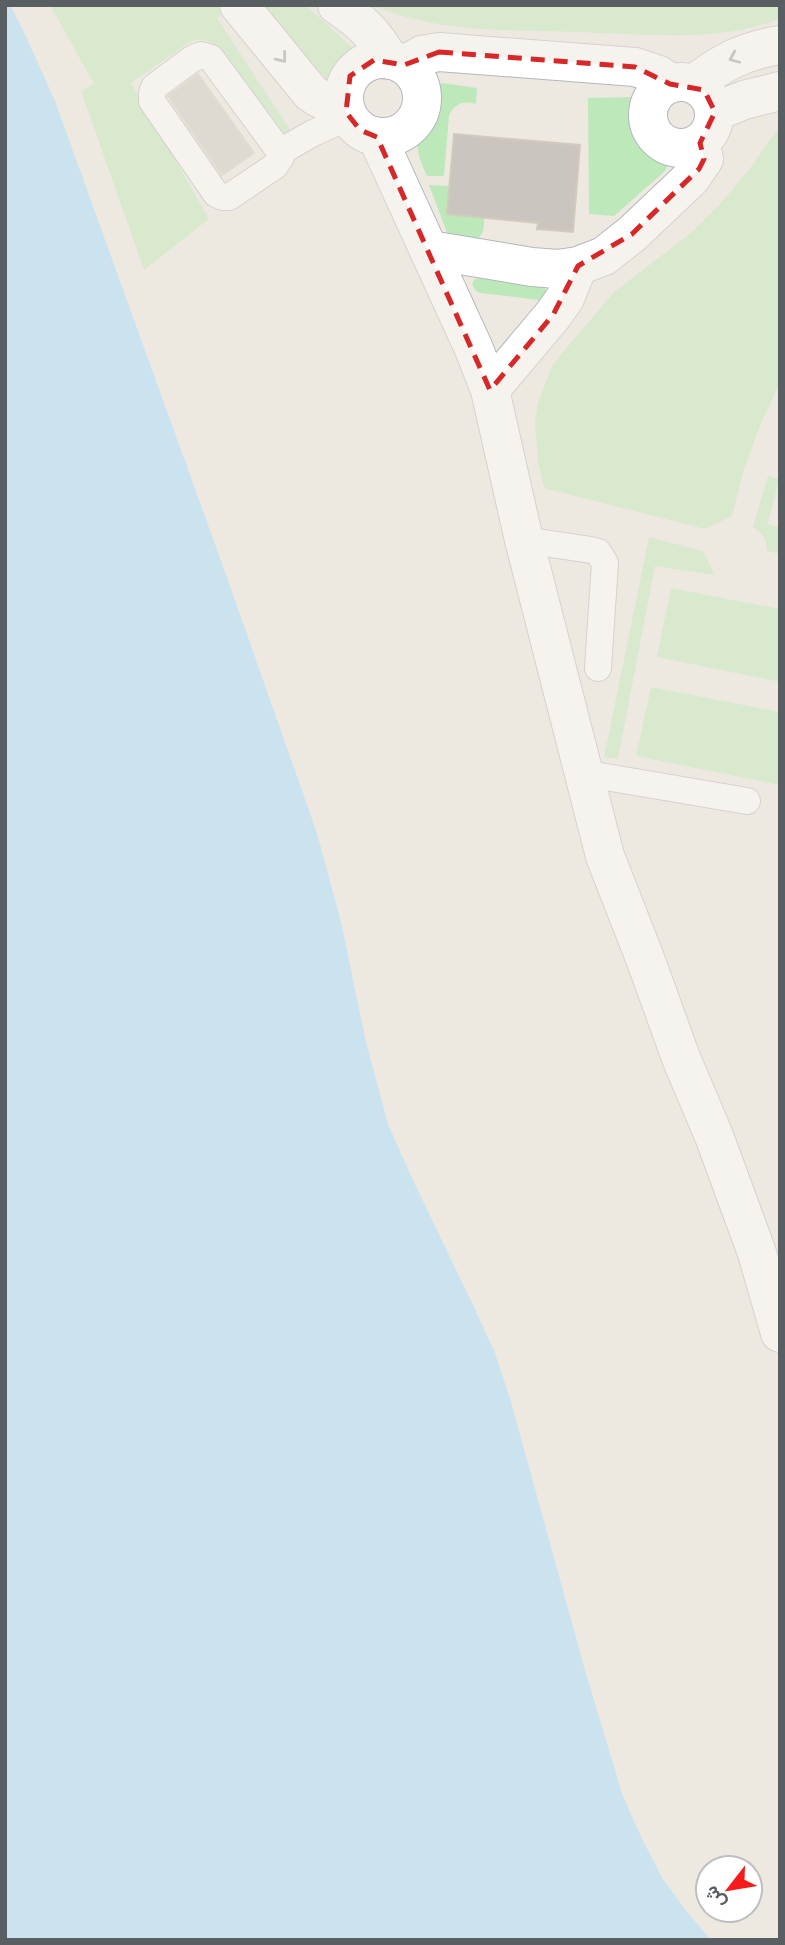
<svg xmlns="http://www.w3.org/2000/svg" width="785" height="1945" viewBox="0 0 785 1945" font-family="'Golos Text',Vazirmatn,sans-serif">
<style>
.green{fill:#bde8b9}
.water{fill:#9edcff}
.building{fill:#cac6bf;stroke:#d3cabe;stroke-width:2}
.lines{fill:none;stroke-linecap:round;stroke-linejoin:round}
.lane-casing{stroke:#b3b7bc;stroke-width:28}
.street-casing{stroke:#b3b7bc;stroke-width:40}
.lane{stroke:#fff;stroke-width:26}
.street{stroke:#fff;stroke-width:38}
.oneway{stroke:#9b9ea1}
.marked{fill:none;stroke:#d62828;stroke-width:5;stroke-dasharray:14 9;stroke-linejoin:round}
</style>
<rect width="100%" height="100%" fill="#eee9e0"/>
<path class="green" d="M50,5H220L226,12L217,18L291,131L278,137L216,48C209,39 201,38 190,42L131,83L209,219L144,270L81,91L94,84Z
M263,5H306L358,53C345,61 337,71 331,85Z
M372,5H780V19C713,43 647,34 578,32C508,30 437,33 372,5Z
M442,83L477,88L476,104C463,100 454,104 449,116L444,176H427C421,163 416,152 418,137C436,117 446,124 432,94L435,87Z
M634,97C632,119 637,140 654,156C659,160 664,162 667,167L665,171L614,216L589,214L588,98Z
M780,130V383L761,423L744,469L732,516L705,529L544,488L538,462L535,422L538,402L553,364L614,292L691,233L722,202L751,167L776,131Z
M429,185L449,186L447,214L484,218C485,230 482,237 472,244L449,238Z
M480,278L541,285L545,288C547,295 546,298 539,300L480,293L476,291L472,284L475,279Z
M768,476L779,479L768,524L780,527V554L767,551C767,540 763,533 753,527Z
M649,537L703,551L715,575L655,566L618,759L604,757Z
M671,588L780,609V682L657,657Z
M651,687L780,712V785L636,756Z"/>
<path class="water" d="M5,5H10L24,32L55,101L224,569L317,833L341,922L366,1042L388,1124L411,1176L474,1307L495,1353L511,1402L587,1677L623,1796L643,1841L663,1879L688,1913L711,1940H5Z"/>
<path class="building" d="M198,74L254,153L222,175L168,96Z
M454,134L580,145L573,232L537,229L538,223L447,214Z"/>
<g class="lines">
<defs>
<path id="lane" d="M201,55L211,58L280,152L281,157L275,166L229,197H223L216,194L152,101V93L154,87L192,59Z
M280,152L313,133L349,117
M524,540L591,550L598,552L605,563L598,668
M582,773L747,801"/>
<path id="street" d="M239,5L311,93C321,101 331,104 344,106
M337,5C360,20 376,35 389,60
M344 98a39 39 0 1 1 78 0a39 39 0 1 1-78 0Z
M404,65L422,55L439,52L635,67L659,75L670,84
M648 115a33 33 0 1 1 66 0a33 33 0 1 1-66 0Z
M694,84C723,62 743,51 780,45
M715,112L744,100L780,91
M377,137L474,349L490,390L524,540L605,856L646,961L681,1058L714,1136L757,1253L780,1333
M430,250L532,267L558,269L578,266L604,256L632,234L691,178L704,159L700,143
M490,390L553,315L565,298L578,266"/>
</defs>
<use href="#lane" class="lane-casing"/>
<use href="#street" class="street-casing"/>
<use href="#lane" class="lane"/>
<use href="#street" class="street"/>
</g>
<defs><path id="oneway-chevron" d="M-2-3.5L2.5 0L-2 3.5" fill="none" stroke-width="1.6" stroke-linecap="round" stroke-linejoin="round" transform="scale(1.75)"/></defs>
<g class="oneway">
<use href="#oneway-chevron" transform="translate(282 58) rotate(51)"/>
<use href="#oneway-chevron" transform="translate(734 58) rotate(157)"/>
</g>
<path d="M0 0H785V1945H0ZM439,52L635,67L670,84L704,90L715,112L700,143L704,159L699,169L632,234L578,266L553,315L490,390L377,137L360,130L346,112L350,76L374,60L404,65Z" fill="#eee9e0" fill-opacity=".55" fill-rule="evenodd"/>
<path class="marked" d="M439,52L635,67L670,84L704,90L715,112L700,143L704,159L699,169L632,234L578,266L553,315L490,390L377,137L360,130L346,112L350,76L374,60L404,65Z"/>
<rect width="785" height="1945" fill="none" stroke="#595e63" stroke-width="14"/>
<g transform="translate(729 1889) rotate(239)"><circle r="33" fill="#ffffff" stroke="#bdbfc1" stroke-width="2"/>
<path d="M0-5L12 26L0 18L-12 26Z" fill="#f91b1b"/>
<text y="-10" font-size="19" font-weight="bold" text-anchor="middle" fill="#595e63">ش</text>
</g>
</svg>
